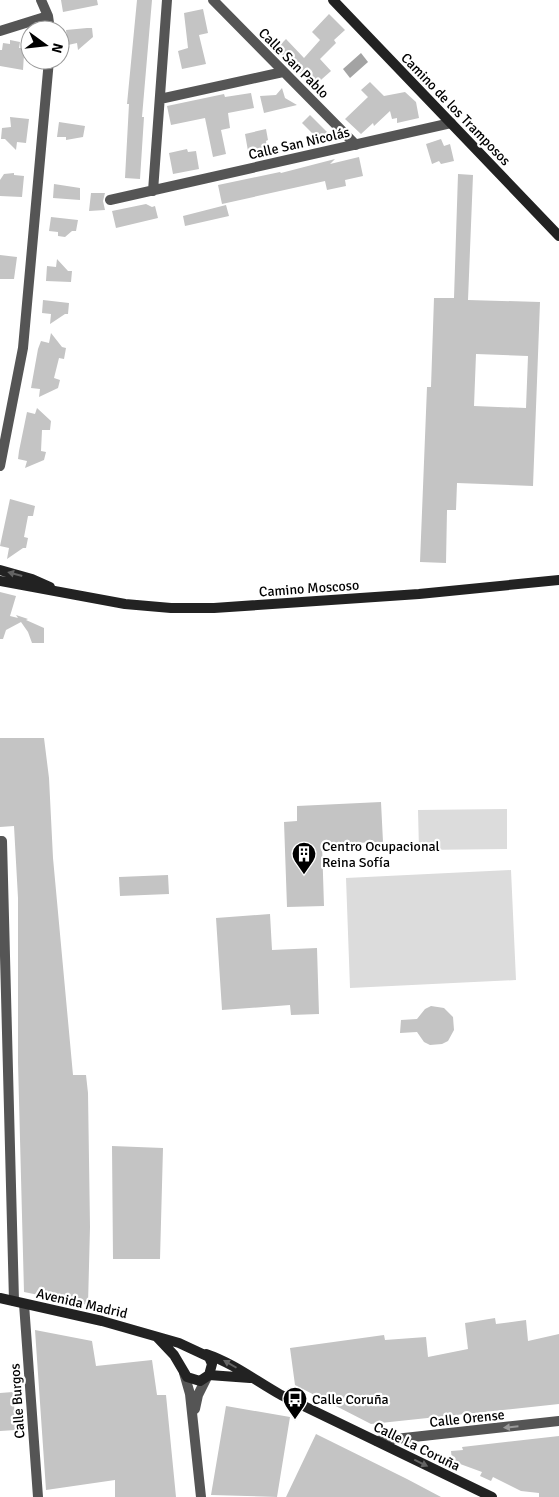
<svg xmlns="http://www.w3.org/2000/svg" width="559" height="1497" viewBox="0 0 559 1497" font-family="Signika,sans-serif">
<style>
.green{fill:#dcdcdc}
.water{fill:#a3a3a3}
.building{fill:#c4c4c4;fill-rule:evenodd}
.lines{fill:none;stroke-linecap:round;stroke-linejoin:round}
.street{stroke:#555;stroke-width:10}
.secondary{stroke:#222;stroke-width:10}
.oneway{fill:#646464}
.oneway2{fill:#999}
.labels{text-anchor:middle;stroke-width:4.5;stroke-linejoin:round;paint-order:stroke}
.street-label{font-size:14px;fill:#000;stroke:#fff}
.poi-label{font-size:14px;fill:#000;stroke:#fff;text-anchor:start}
</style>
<rect width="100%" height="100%" fill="#fff"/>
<path class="green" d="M507,809V849L419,850L418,810Z
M511,870L516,980L350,988L346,878Z"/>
<path class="water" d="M361,53L368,62L350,78L343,69Z"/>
<path class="building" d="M61,0H97L98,5L63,12Z
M137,0H152L142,117H144L140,179L125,178L129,104H127Z
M203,9L208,33L199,35L206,64L182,69L178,51L188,48L184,13Z
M329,14L345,30L334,40L336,43L320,59L331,71L313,87L276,49L286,39L304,58L320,40L312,32Z
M87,28H92L93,37L78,50L77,43L68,45L66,30Z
M10,40L20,42L19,48H22L24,54L23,70L0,66V50H2L3,43L10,44Z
M370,82L384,96L405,92L416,102L419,118L397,123V118L392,119L390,111L374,126L373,123L361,134L345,119L368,97L361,90Z
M282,88L285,98L297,105L264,113L260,96L276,95Z
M251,93L254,108L228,113L230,128L221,130L226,154L213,157L205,118L171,125L167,106L224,94L225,97Z
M310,115L328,133L320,141L302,123Z
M10,117L29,119L26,143L17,142L16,150L5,139H1L2,128L11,127Z
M59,122L85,126L83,137L66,140V137H57Z
M266,129L268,140L266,141L267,147L248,151L245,134Z
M441,139L444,146L450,144L454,161L441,164L439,161L432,164L426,144Z
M187,149L188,152L196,151L199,169L173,174L169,153Z
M359,157L363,176L345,180L346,186L327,190L325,181L222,204L218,185L280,172L281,173L335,159L330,164Z
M14,173V175L24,176L22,197L0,196V180L4,174Z
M458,174L473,175L468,300L540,302L533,486L457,483L456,510H447L446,563L420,562L427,387H431L434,298H454ZM476,354L528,356L526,408L474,406Z
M54,184L80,188V200L53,198Z
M91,193H105L103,201L105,210L89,211Z
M146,204L152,207L155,206L158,218L116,228L112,211Z
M226,205L229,216L185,226L183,216Z
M51,217L78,220L76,231H72L65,237L58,236V232L49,231Z
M0,255L17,257L14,279H0Z
M57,259L68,271H72L71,282L46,281L47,266L56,267Z
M43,300L69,303L68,314H65L50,324L51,314L42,313Z
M51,333L62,347L66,348L64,359L59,358L54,378L60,380L58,388L39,397L40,389L31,388L38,349L41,341L49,343Z
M37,408L51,421L50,430H42L41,451L46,452L44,460L25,468L27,461L18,459L19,451L27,412L35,414Z
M10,499L35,506L33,516H28L24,537L28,538L26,548H23L7,559L9,548L0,546Z
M0,592L16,596L10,616L18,618L16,615L28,619L26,620L44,628V643H32L28,632L21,622L6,630L3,639H0Z
M0,738H44L49,778L53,858L73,1075H86L88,1093L90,1227L88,1305L24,1292L18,1062V898L14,826L0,827Z
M381,802L383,842L322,844L324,906L287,907L284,822L297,821V806Z
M168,875L169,894L120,896L119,877Z
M270,914L272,950L317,948L319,1014L291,1015L290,1005L222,1010L216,918Z
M431,1006L444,1008L453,1017L454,1030L448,1041L442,1044L430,1045L424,1042L417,1032L400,1033L401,1020L417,1019L425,1009Z
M112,1146L163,1148L160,1259H113Z
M495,1318L496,1324L526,1320L528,1341L559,1334V1404L371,1424L295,1385L290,1348L384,1335L385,1340L426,1337L428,1357L468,1349L465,1323Z
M35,1330L92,1341L96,1366L152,1360L157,1395H166L176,1497H115V1480L46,1490Z
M13,1392L16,1430L0,1431V1393Z
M226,1406L290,1417L277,1497L211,1495Z
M316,1434L407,1479L441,1497H286Z
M559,1436V1497H539V1493L521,1491L493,1477L491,1481L480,1476L482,1472L452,1461L451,1451L463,1450L462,1447Z"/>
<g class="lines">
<path class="street" d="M41,0L48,16L50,30
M213,0L356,145
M0,31L48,16
M160,99L283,72
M153,191L167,0
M110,200L451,123
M0,466L23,348L49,60
M0,841H2L14,1301
M24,1304L38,1497
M184,1373L190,1394L201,1497
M195,1409L198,1395L207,1377
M377,1441L559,1421"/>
<path class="secondary" d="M333,0L559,236
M0,570L32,579L50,587
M0,581L125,604L171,608H214L419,594L559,580
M0,1298L102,1321L179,1343L209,1357L212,1364L209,1375L200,1381L187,1377L174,1355L157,1337
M206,1354C233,1363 256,1381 281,1395L492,1497
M209,1375L250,1378"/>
</g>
<defs><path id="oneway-solid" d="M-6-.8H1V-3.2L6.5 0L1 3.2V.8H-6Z" transform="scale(1.25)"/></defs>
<g class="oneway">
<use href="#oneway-solid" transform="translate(15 574) rotate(-165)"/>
<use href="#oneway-solid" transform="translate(230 1364) rotate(-150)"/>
<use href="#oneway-solid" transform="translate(421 1463) rotate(26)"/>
</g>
<use class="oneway2" href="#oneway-solid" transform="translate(511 1427) rotate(174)"/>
<defs>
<symbol id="building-pin" viewBox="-11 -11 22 30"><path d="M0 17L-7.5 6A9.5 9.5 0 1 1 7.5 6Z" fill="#000" stroke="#fff"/><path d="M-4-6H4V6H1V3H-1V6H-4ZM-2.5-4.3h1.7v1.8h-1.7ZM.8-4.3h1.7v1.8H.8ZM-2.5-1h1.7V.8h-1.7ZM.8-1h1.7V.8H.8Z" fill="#fff"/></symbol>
<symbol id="bus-pin" viewBox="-11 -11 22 30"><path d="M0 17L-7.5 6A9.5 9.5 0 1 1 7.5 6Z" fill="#000" stroke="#fff"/><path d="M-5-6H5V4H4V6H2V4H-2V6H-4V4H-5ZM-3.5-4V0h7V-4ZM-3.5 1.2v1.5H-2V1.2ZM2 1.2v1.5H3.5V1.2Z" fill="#fff"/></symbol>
</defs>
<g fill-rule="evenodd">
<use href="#building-pin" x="290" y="840" width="28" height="38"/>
<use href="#bus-pin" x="281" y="1385" width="28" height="38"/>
</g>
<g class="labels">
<g class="street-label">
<text transform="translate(294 63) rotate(45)" y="5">Calle San Pablo</text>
<text transform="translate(456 109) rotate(46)" y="5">Camino de los Tramposos</text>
<text transform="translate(299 143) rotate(-13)" y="5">Calle San Nicolás</text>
<text transform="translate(309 588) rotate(-4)" y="5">Camino Moscoso</text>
<text transform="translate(82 1303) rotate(13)" y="5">Avenida Madrid</text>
<text transform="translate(17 1401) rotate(-94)" y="5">Calle Burgos</text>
<text transform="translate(467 1418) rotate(-6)" y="5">Calle Orense</text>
<text transform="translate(417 1446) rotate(26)" y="5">Calle La Coruña</text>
</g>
<g class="poi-label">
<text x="322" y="851">Centro Ocupacional<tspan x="322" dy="16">Reina Sofía</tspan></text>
<text x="312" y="1404">Calle Coruña</text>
</g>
</g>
<g transform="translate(45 45) rotate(105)"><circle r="24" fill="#ffffff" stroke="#999999"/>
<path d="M0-4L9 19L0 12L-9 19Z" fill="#000000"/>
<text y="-8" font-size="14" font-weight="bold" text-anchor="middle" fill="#000000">N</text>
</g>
</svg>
